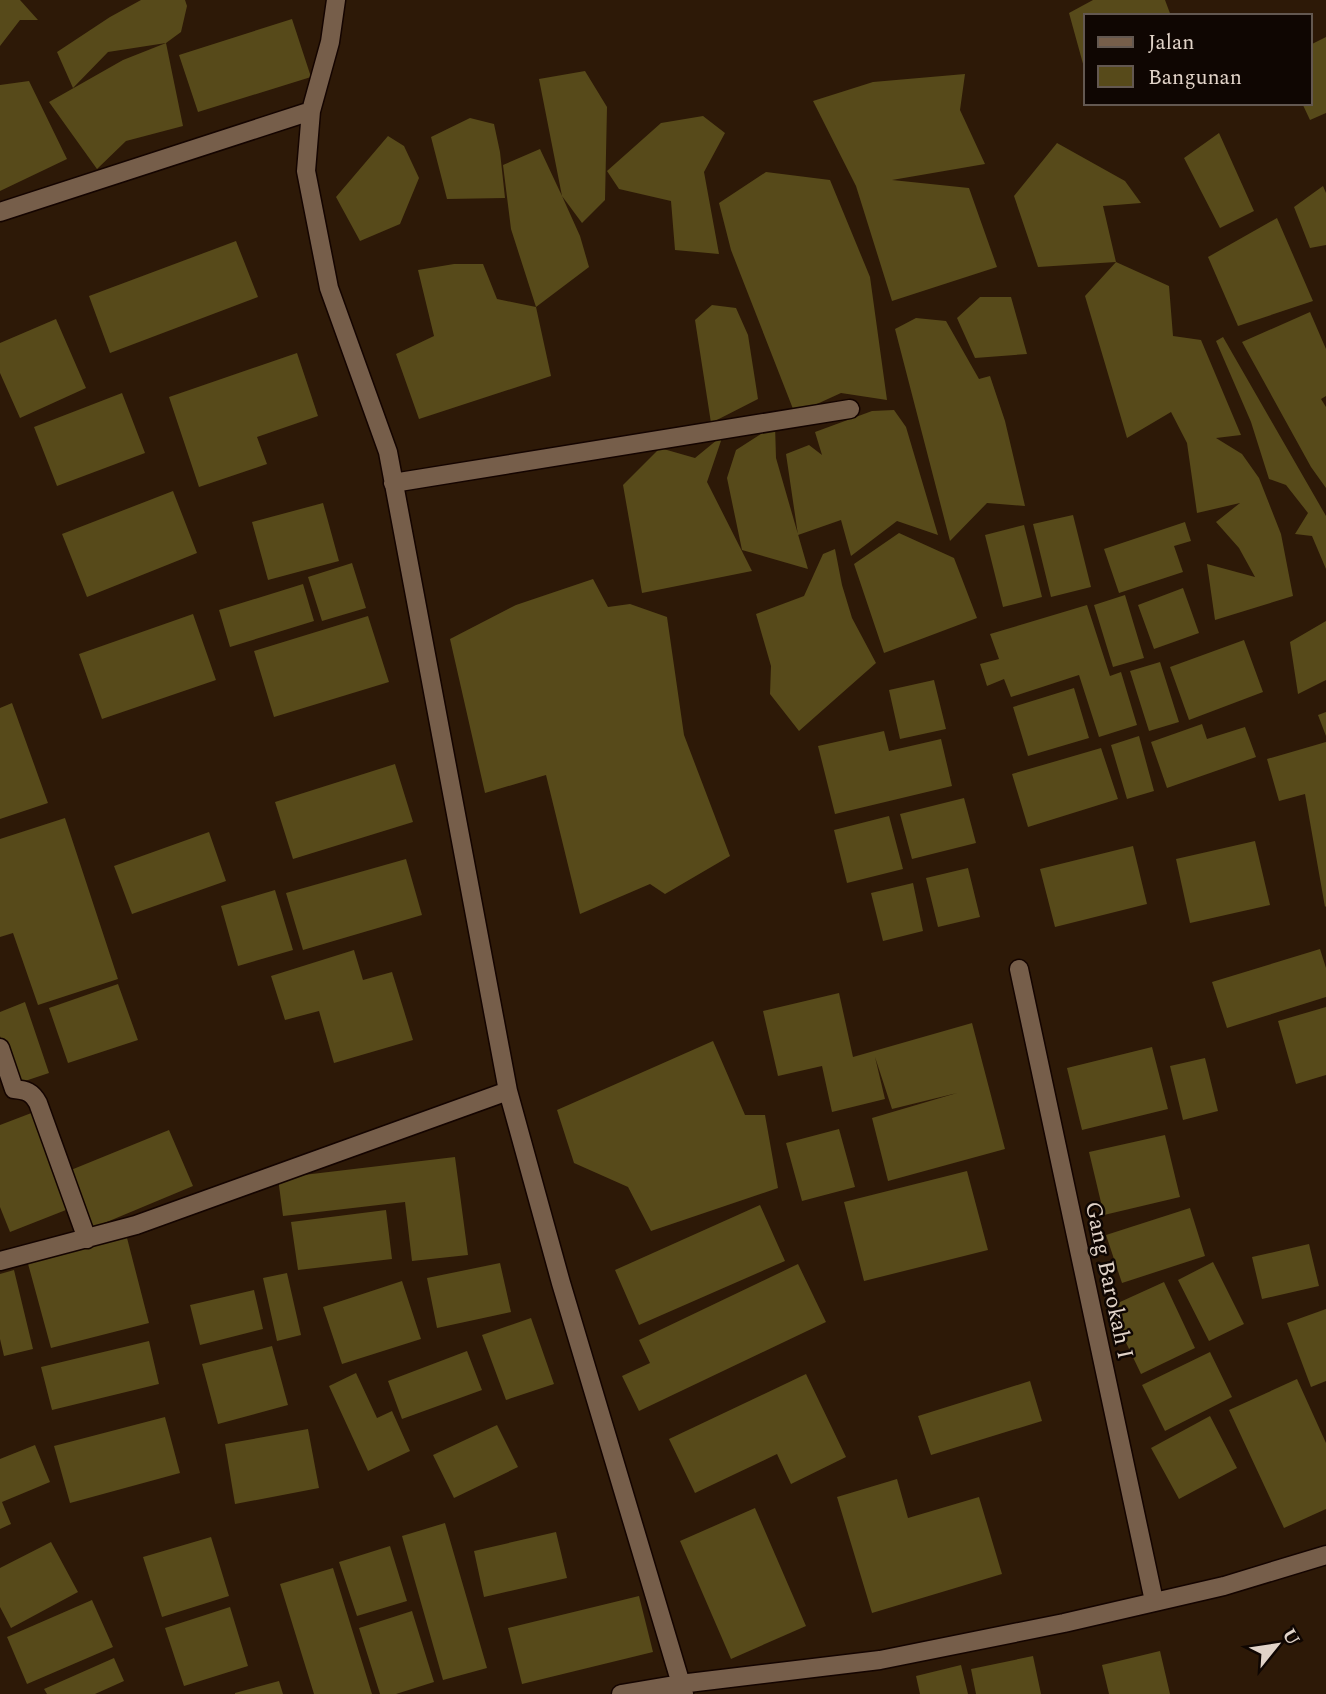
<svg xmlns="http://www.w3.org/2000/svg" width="1326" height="1694" viewBox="0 0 1326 1694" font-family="Spectral,serif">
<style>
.building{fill:#574a1a}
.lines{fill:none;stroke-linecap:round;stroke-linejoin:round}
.minor-casing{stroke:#140400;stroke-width:21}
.minor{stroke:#765e4a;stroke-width:18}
.labels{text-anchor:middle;stroke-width:5;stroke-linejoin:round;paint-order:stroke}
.street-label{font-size:23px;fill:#e1d3c8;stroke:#0f0602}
</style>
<rect width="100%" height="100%" fill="#2d1907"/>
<path class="building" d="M0,0H20L38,20H20L0,46Z
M141,0H185L187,6L181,32L166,43L108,52L73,88L57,52L110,17Z
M1093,0H1165L1171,16H1086L1085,71L1069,13Z
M292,19L311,77L198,112L179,55Z
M1326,37V113L1310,120L1302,103H1310V45Z
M166,43L183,126L126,141L97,169L49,102L123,60Z
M585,71L607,107L605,200L582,223L562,196L580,236L589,267L536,307L511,229L503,165L540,149L562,196L539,79Z
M965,74L960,110L985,164L892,180L969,188L997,267L892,301L856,186L813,101L873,82Z
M29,81L67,159L0,191V85Z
M703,116L725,133L704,172L719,254L675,250L671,201L619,189L607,171L661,123Z
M470,118L494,124L500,152L505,198L447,199L431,137Z
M1219,133L1254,211L1220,228L1184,158Z
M388,136L404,146L419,178L400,224L360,241L336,197Z
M1057,143L1125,181L1141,203L1103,206L1116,262L1038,267L1014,196Z
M766,172L830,180L870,277L887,400L841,393L795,414L731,250L719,203Z
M1323,186L1326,193V245L1310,248L1294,207Z
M1277,218L1313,301L1238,326L1208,257Z
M236,241L258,297L110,353L89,296Z
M1116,262L1169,286L1173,336L1201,340L1241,435L1216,438L1242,454L1259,478L1281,534L1293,596L1215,620L1207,564L1255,577L1239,548L1216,522L1240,503L1197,513L1187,443L1171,412L1127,438L1085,296Z
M454,264H483L497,299L536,307L551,376L419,419L396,354L434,336L418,270Z
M980,297H1011L1027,354L975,358L957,318Z
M712,305L736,308L748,335L758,399L711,423L695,320Z
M1310,312L1326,349V396L1321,399L1326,407V488L1311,467L1242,342Z
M916,318L946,321L979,379L990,376L1005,421L1025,506L987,503L950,541L895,329Z
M56,319L86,388L20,418L0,373V343Z
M1223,337L1326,516V569L1312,536L1295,534L1308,513L1286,485L1269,479L1251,422L1216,341Z
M297,353L318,416L257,437L267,464L199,487L169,397Z
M122,393L145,453L57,486L34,427Z
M894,410L906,427L938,535L897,521L851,556L841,520L798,535L786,454L809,445L822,455L815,432L872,411Z
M775,425L776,458L808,569L742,550L727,478L736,450Z
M723,435L707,482L752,571L642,593L623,485L660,448L695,458Z
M173,491L197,553L87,597L62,534Z
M323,503L339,561L268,580L252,522Z
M1073,515L1091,587L1051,597L1033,524Z
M1185,522L1191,541L1174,546L1183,572L1119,593L1104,549Z
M1024,525L1042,597L1003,607L985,535Z
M899,533L954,558L977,618L884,653L854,564Z
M835,549L842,585L852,618L876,663L799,731L770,694L771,666L756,614L804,596L823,554Z
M352,563L366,608L322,621L308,577Z
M593,579L608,607L630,604L667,617L684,735L730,856L665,894L650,884L580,914L546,775L485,793L450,639L516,605Z
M303,584L314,621L230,647L219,610Z
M1183,588L1199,633L1154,649L1138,605Z
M1125,595L1144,658L1113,667L1094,605Z
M1087,605L1110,676L1121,672L1137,725L1099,737L1079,675L1011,697L1004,679L987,686L980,664L999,659L990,634Z
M193,614L216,680L102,719L79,654Z
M368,616L389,682L274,717L254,651Z
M1326,621V680L1298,694L1290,642Z
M1244,640L1263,692L1189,720L1170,667Z
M1160,662L1179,722L1149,731L1130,671Z
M934,680L946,729L900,739L889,690Z
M1074,688L1089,738L1028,756L1013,707Z
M12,703L48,803L0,819V708Z
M1326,712V736L1318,715Z
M1202,724L1207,739L1245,727L1256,757L1167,788L1151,742Z
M884,731L889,751L941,739L952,786L835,814L818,746Z
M1139,736L1154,791L1127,799L1111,745Z
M1326,742V906L1325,907L1305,794L1279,801L1267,759Z
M1101,748L1118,799L1028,827L1012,774Z
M395,764L413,822L293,859L275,802Z
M964,798L976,843L912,859L900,814Z
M889,816L903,869L847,883L834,830Z
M65,818L118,979L38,1005L13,933L0,937V839Z
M209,832L226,881L132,914L114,866Z
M1255,841L1270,905L1190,923L1176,859Z
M1133,846L1147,904L1055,927L1040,869Z
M406,859L422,915L303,950L286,893Z
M968,868L980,917L938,927L926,878Z
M913,883L923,931L883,941L871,893Z
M275,890L293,950L238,966L221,906Z
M1320,949L1326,968V997L1227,1028L1212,982Z
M354,950L363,980L392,972L413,1040L334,1063L319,1011L285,1020L271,976Z
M118,984L138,1040L68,1063L49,1008Z
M839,993L853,1057L972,1023L1005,1149L888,1181L872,1118L957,1093L892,1109L875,1057L885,1099L832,1112L822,1066L778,1076L763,1011Z
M25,1002L49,1073L16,1084L0,1036V1012Z
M1326,1007V1075L1296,1084L1278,1021Z
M713,1041L745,1115H765L778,1188L651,1231L628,1187L574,1163L557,1110Z
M1152,1047L1168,1109L1082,1130L1067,1068Z
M1205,1058L1218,1111L1183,1120L1170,1066Z
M34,1112L71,1208L10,1232L0,1207V1125Z
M839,1129L855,1187L802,1201L786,1143Z
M169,1130L193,1186L90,1229L66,1172Z
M1165,1135L1180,1197L1104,1215L1089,1152Z
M455,1157L468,1255L412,1261L405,1202L283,1216L278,1178Z
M967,1171L988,1250L864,1281L844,1202Z
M760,1205L785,1261L639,1325L615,1270Z
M1190,1208L1205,1256L1122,1283L1106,1235Z
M386,1210L392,1259L298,1270L291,1222Z
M126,1234L149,1323L51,1348L27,1260Z
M1309,1244L1319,1286L1262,1299L1252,1257Z
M1213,1262L1244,1324L1209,1341L1178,1280Z
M500,1263L511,1312L437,1328L427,1278Z
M798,1264L826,1322L639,1411L622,1376L650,1363L639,1340Z
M14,1270L33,1349L4,1356L0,1339V1274Z
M287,1273L301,1335L277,1341L263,1278Z
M402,1281L421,1339L342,1364L323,1307Z
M1164,1282L1195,1348L1141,1374L1109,1307Z
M254,1290L263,1329L200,1345L190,1305Z
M1326,1309V1381L1311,1387L1287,1323Z
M531,1318L554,1384L506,1400L482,1335Z
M149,1341L159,1384L52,1410L41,1367Z
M272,1346L288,1405L218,1424L202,1364Z
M467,1351L482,1390L402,1419L388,1381Z
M1210,1352L1232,1397L1165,1431L1142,1385Z
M356,1373L377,1418L392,1411L410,1451L368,1471L329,1386Z
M806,1374L846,1457L791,1484L777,1454L695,1493L669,1439Z
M1297,1379L1326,1443V1509L1284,1528L1229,1410Z
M1030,1381L1042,1421L931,1455L918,1416Z
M1210,1416L1237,1468L1179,1499L1151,1448Z
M165,1417L180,1473L70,1503L54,1446Z
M497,1425L518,1467L454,1498L433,1455Z
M308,1429L319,1488L235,1504L225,1444Z
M35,1445L50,1482L2,1502L11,1524L0,1529V1459Z
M897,1479L908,1518L979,1497L1002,1574L872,1613L837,1497Z
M755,1508L806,1626L731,1659L680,1541Z
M445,1523L487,1668L443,1680L402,1536Z
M556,1532L567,1578L484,1597L474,1551Z
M211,1537L229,1596L162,1617L143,1557Z
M51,1542L78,1592L11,1628L0,1607V1568Z
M390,1546L407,1601L357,1616L339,1562Z
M333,1568L372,1694H314L280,1584Z
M639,1596L653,1652L522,1684L508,1628Z
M92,1600L113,1647L27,1684L7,1637Z
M230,1607L248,1666L184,1686L165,1628Z
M412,1611L434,1682L396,1694H380L359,1628Z
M1160,1651L1170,1694H1109L1102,1665Z
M1033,1656L1041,1694H976L971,1669Z
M114,1658L124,1681L95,1694H47L44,1689Z
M961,1665L968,1694H920L916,1676Z
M279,1681L283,1694H235V1693Z"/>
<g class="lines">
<defs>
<path id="minor" d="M336,0L330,42L311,111L306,171L329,288L388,452L508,1091L561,1283L684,1694
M0,212L311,111
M393,483L850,409
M1019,969L1154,1601
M0,1048L14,1089C26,1090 32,1092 38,1103L87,1239
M0,1261L136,1225L508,1091
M621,1694L680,1684L880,1660L1064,1623L1224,1586L1326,1555"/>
</defs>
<use href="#minor" class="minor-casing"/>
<use href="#minor" class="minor"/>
</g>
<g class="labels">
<g class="street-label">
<text transform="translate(1110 1280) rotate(78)" y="8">Gang Barokah I</text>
</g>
</g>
<rect x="1084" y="14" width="228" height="91" fill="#0f0602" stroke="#635851" stroke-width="2"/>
<rect x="1098" y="37" width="35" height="10" fill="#765e4a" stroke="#635851" stroke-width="2"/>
<text x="1148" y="49" font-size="21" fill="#e1d3c8">Jalan</text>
<rect x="1098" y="66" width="35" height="21" fill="#574a1a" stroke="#635851" stroke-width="2"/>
<text x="1148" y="84" font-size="21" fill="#e1d3c8">Bangunan</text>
<g transform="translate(1277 1645) rotate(60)" stroke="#0f0602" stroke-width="5" paint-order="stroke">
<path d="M0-5L12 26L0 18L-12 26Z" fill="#e1d3c8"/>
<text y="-10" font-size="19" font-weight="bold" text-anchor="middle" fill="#e1d3c8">U</text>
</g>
</svg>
